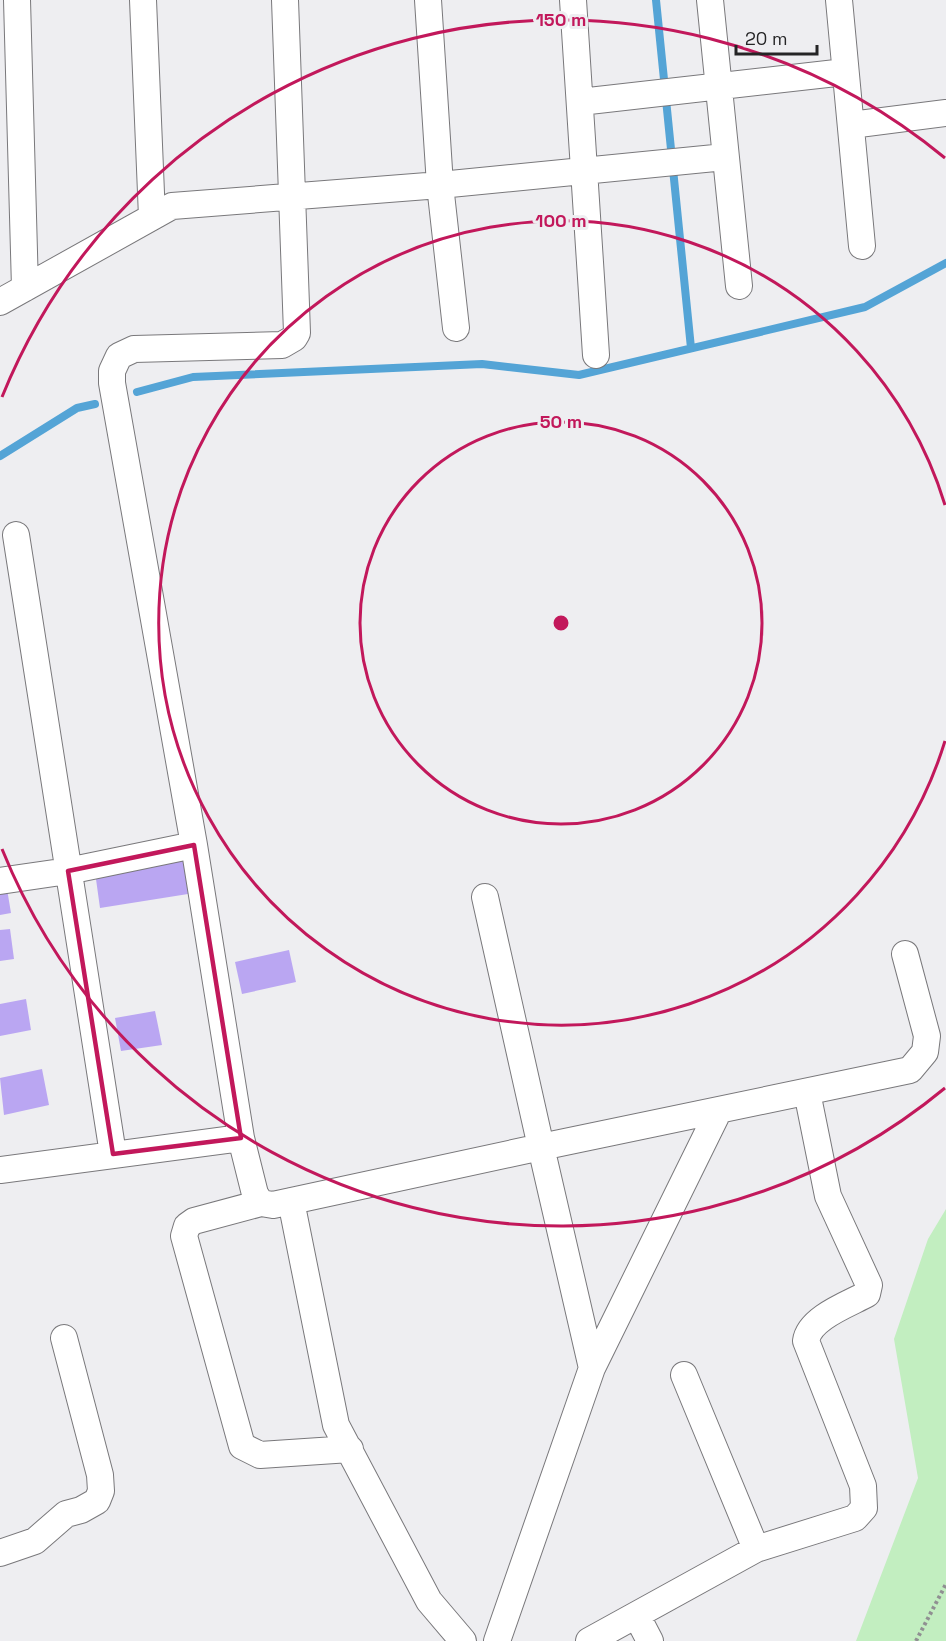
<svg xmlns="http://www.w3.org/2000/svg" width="946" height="1641" viewBox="0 0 946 1641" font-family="'Space Grotesk',sans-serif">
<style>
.green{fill:#c2eec0}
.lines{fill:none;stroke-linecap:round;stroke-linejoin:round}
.stream{stroke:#54a4d6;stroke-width:8}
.building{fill:#baa6f2}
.minor-casing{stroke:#79787b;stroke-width:28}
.path{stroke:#909092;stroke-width:4;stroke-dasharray:3 3;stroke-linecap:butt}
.minor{stroke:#fff;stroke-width:26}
.marked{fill:none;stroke:#c2185b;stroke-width:4.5;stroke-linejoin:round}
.ring{fill:none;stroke:#c2185b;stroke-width:3}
.centre{fill:#c2185b;stroke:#eeeef1;stroke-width:3}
.ring-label{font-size:18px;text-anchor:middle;font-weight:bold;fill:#c2185b;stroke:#eeeef1;stroke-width:6;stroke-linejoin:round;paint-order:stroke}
</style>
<rect width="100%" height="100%" fill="#eeeef1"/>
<path class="green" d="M946,1209V1641H856L918,1478L894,1339L928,1239Z"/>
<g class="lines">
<path class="stream" d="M656,0L691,348
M137,392L193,377L482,364L579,375L865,307L946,263
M0,456L77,408L95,404"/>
</g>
<path class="building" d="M183,858L188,894L100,908L95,872Z
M7,889L11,913L0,915V890Z
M10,929L14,959L0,961V930Z
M289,950L296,982L242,994L235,962Z
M26,999L31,1030L0,1036V1004Z
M155,1011L162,1045L121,1051L115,1018Z
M42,1069L49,1105L4,1115L0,1078Z"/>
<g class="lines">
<defs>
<path id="minor" d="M17,0L25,288
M143,0L152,217
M428,0L440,185L456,328
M573,0L596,355
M710,0L739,286
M839,0L862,246
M580,102L845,72
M851,125L946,113
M0,302L172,206L440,185L725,157
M16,535L113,1154
M194,845L241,1138L255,1194L261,1203L273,1205L541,1147L485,897
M0,881L68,871L194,845L112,383V371L119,356L134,349L282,345L294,338L297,333L285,0
M0,1170L241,1138
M291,1201L336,1425L429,1601L463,1641
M261,1203L194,1221L187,1226L184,1236L242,1446L260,1455L350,1449
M592,1368L719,1110
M756,1549L855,1518L864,1508L863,1486L806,1341C809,1318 849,1304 867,1294L869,1285L828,1196L807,1092
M0,1553L35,1541L66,1514L81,1510L97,1501L101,1491L100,1475L64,1338
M637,1616L650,1641
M497,1641L592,1368L541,1147L910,1070L925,1052L927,1036L905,954
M589,1641L756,1549L684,1375"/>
</defs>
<use href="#minor" class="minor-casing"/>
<path class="path" d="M916,1641L946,1584"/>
<use href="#minor" class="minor"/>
</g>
<path class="marked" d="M194,845L241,1138L113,1154L68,871Z"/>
<g class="ring">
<circle cx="561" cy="623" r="201"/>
<path d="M945 741A402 402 0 1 1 945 505"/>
<path d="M945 1088A603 603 0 0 1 2 849M2 397A603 603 0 0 1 945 158"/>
</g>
<circle cx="561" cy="623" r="9" class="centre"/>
<g class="ring-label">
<text x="561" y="26">150 m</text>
<text x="561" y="227">100 m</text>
<text x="561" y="428">50 m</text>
</g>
<path d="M736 45v9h81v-9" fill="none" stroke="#252526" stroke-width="3"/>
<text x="745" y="45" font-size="18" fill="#252526" stroke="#eeeef1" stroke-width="4.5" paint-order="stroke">20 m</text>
</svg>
